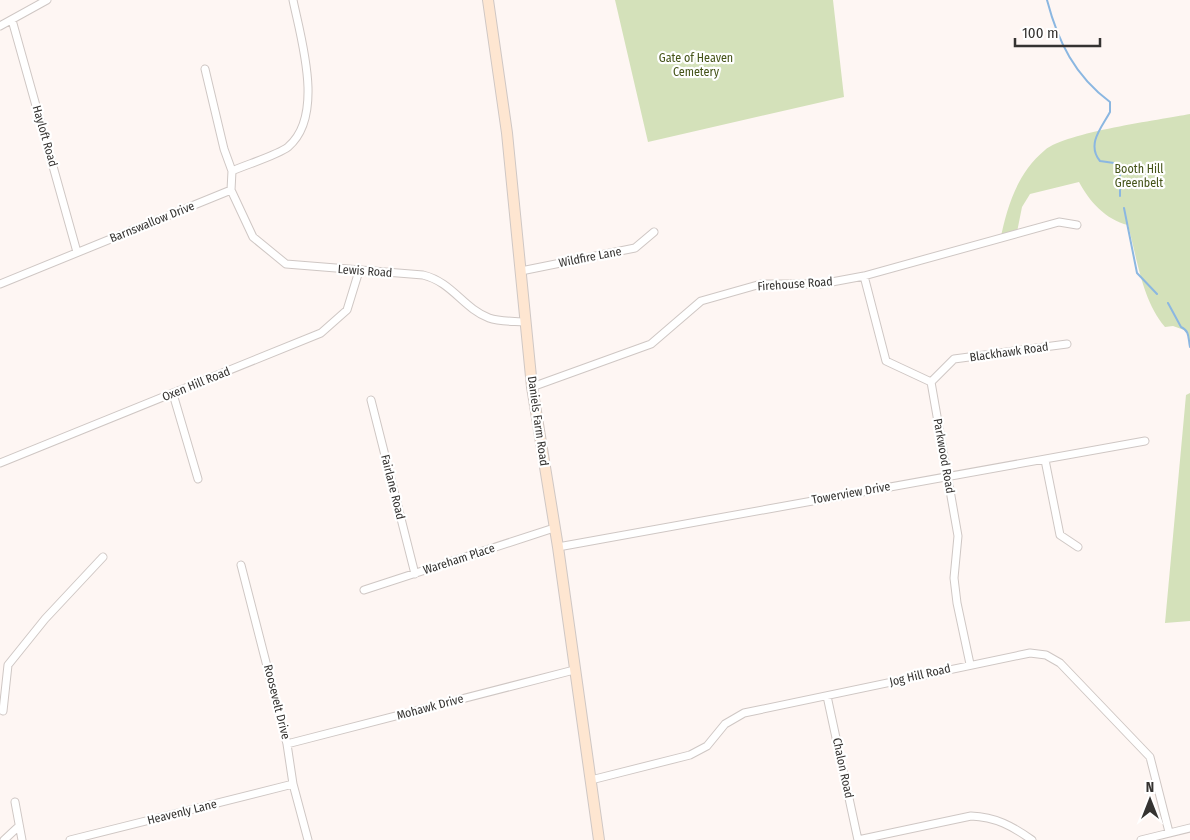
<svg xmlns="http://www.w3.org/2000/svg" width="1190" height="840" viewBox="0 0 1190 840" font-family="'Fira Sans Condensed',sans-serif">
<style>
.green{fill:#d4e1ba}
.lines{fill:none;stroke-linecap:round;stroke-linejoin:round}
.stream{stroke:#8bb7e1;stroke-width:2}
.street-casing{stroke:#cfc7c4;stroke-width:9}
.secondary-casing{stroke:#cfc7c4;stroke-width:12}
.street{stroke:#fff;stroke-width:7}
.secondary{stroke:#fee6d1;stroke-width:10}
.labels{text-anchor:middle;stroke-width:4.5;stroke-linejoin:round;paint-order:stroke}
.park-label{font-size:12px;fill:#455419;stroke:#fff}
.street-label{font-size:12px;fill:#353331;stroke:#fff}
</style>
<rect width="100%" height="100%" fill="#fef6f3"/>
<path class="green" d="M615,0H833L844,97L648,142Z
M1190,114V344L1187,331L1173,326L1165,327C1142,300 1137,258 1128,225C1106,220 1089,201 1079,182L1030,194L1022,207L1016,237L1000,241C1007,207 1017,173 1045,150C1067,132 1159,120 1190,114Z
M1190,393V621L1165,623L1186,395Z"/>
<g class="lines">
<path class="stream" d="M1047,0C1058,42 1075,76 1110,102V112C1102,127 1086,144 1100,161L1114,163L1120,167V196
M1124,208L1137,273L1157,294
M1168,303L1181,327C1190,331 1188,338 1190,347"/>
<defs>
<path id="street" d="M12,20L77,252
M0,26L47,0
M205,69L224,149L232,171
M231,190L253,237L286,264L423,275C452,282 463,308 489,318C500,322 514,321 525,322
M521,271L635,248L654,232
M864,276L886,361L931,382
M0,284L231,190L232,171C245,165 278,155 288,147C325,116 301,39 293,0
M931,382L958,536L954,578L957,603L970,664
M931,382L954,359L1067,344
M532,387L651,344L701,301L761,284H821L864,276L1059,222L1077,225
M173,394L198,479
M371,400L415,574
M1045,460L1060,535L1078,547
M0,463L321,333L347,310L359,271
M558,547L1145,441
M241,565L287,744L293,784L308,840
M364,590L554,528
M827,696L858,840
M3,711L8,665L45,619L103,557
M287,744L574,670
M591,780L690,755L707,746L725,724L744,713L1030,653L1046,655L1060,663L1150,757L1169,832
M15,802L22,840
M4,840L19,826
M70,840L293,784
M858,840L971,816C996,817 1012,826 1032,840
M1141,840L1190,828"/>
<path id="secondary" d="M488,0L507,133L532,387L558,547L599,840"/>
</defs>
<use href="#street" class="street-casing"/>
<use href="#secondary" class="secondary-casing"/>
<use href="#street" class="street"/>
<use href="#secondary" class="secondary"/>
</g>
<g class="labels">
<g class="park-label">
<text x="696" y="62">Gate of Heaven<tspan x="696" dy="14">Cemetery</tspan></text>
<text x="1139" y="173">Booth Hill<tspan x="1139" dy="14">Greenbelt</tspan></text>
</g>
<g class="street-label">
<text transform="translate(45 136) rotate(74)" y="4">Hayloft Road</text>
<text transform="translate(152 222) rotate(-22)" y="4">Barnswallow Drive</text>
<text transform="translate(590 257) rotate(-11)" y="4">Wildfire Lane</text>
<text transform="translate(365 271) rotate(4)" y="4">Lewis Road</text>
<text transform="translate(795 284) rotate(-4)" y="4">Firehouse Road</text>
<text transform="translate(1009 352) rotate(-8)" y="4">Blackhawk Road</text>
<text transform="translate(196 384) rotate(-22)" y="4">Oxen Hill Road</text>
<text transform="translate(538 421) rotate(82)" y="4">Daniels Farm Road</text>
<text transform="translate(944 456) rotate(80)" y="4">Parkwood Road</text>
<text transform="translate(393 487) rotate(76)" y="4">Fairlane Road</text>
<text transform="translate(851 493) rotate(-10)" y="4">Towerview Drive</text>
<text transform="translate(459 559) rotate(-18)" y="4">Wareham Place</text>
<text transform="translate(920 675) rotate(-13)" y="4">Jog Hill Road</text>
<text transform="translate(277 702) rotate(76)" y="4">Roosevelt Drive</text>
<text transform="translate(430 707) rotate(-15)" y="4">Mohawk Drive</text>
<text transform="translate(843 768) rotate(78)" y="4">Chalon Road</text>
<text transform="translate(182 812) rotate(-14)" y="4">Heavenly Lane</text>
</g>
</g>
<g transform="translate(1150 800)" stroke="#ffffff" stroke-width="4" paint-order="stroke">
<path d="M0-4L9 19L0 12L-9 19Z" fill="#353331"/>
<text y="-8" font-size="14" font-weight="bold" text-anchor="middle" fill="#353331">N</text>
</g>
<path d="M1015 38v8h85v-8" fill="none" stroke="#353331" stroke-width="2.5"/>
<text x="1022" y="38" font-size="15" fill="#353331" stroke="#ffffff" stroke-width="4" paint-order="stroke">100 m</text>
</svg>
